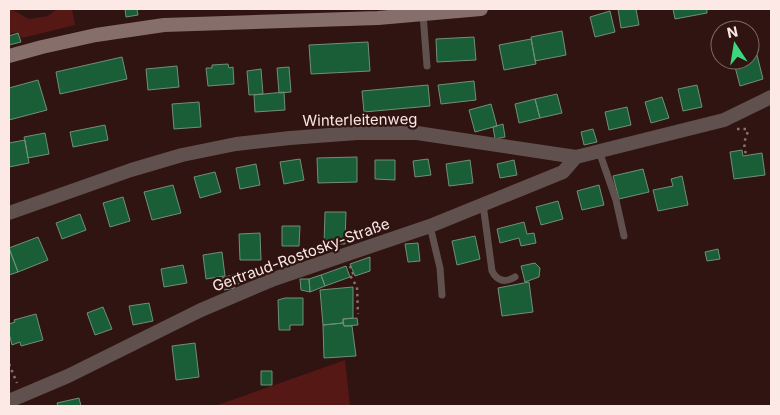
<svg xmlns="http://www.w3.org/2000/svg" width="780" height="415" viewBox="0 0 780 415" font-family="Inter,sans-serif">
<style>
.green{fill:#561814}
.building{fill:#195e36;stroke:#728e7a}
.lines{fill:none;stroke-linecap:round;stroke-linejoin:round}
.path{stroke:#89716e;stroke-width:2.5;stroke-dasharray:2.5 4;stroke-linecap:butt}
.service{stroke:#60514f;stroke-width:7}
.minor{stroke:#60514f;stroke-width:14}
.secondary{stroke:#866e6b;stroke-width:14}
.labels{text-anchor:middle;stroke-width:4.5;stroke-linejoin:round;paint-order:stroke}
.street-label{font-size:15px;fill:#fce8e5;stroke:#2f1411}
</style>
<rect width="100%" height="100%" fill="#2f1411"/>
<path class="green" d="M9,9H11L29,19L48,16L57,9H72L75,25L22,38L17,32L9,34Z
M345,360L350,406H214L232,400Z"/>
<path class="building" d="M125,9H137L138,15L126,17Z
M618,9H636L639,25L621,28Z
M673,9H707V13L675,19Z
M610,11L615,32L595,37L590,17Z
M562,31L566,55L535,61L531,37Z
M18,33L21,42L9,45V36Z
M474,37L476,60L437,62L436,39Z
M531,39L536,64L504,70L499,45Z
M368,42L370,71L311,74L309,45Z
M750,47L753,56L757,55L763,79L740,86L734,63L737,62V60H750Z
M122,57L127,79L60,94L56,72Z
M228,64L229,68L233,67L234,84L208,86L206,68H212V65Z
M177,66L179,87L148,90L146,69Z
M289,67L291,92L279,93L277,68Z
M261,69L263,94L249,95L247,71Z
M38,80L47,110L9,120V88Z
M474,81L476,100L441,104L438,85Z
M428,85L430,106L364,112L362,91Z
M697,85L702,107L683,111L678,89Z
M284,92L285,110L255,112L254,95Z
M557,94L562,113L540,118L535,99Z
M662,97L669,118L651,123L645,102Z
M535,99L540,118L519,123L515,104Z
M199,102L201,127L174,129L172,104Z
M491,104L497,126L475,132L469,110Z
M627,107L631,125L609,130L605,112Z
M503,124L505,137L495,139L493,127Z
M105,125L108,140L73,147L70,132Z
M593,129L597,142L584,145L581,132Z
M45,133L49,154L28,158L24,137Z
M25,140L29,163L9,167V143Z
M742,150L743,156L762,153L765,175L734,179L730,152Z
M357,157V182L318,183L317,158Z
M300,159L304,180L284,184L280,162Z
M428,159L431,175L415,177L413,161Z
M375,160H395V180L375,179Z
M470,160L473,183L449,186L446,164Z
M514,160L517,175L500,178L497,164Z
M256,164L260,185L240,189L236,168Z
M643,169L649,192L619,199L613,176Z
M215,172L221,192L200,198L194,177Z
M682,176L688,205L658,211L653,190L673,186L671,179Z
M173,185L181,213L152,220L144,192Z
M599,185L604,205L582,210L577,191Z
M123,197L130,221L110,227L103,203Z
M558,201L563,219L541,225L536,207Z
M325,212H346L345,244H324Z
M80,214L86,230L62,239L56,223Z
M524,222L527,234L534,233L536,243L521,246L519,238L500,243L497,229Z
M282,226H300L299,246H282Z
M260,233L261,260H240L239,234Z
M475,236L480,259L457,265L452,241Z
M38,237L48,260L18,272L9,248Z
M418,243L420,261L408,262L405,244Z
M9,248L18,272L9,275Z
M718,249L720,259L707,261L705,252Z
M222,252L225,276L206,279L203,255Z
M370,257V271L355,276L350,264Z
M535,263L540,268L539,277L525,282L521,266Z
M183,265L187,283L164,287L161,269Z
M346,266L350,277L325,286L321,275Z
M239,273L241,283L234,285L235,288L224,290L222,278Z
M321,275L325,286L310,292L309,279Z
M300,279H309L310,292L301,290Z
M529,282L533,312L502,316L498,288Z
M353,287V318L343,319V323L323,325L320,290Z
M285,298H303V325H290V330H279L278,300Z
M149,303L153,321L133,325L129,306Z
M103,307L112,329L95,335L87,313Z
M36,314L43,340L21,346L20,342L12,345L9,333V324L15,322L14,320Z
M357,318L358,325L344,326L343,319Z
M343,323L344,326H352L356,356L324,358L323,325Z
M195,343L199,377L176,380L172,346Z
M261,371H272V385H261Z
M79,398L81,406H58L57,403Z"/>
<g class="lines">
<path class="path" d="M737,129H746L748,131L744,143L746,156
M350,266L354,276L351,277L357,287L358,314
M9,364L17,383"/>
<path class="service" d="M423,14L427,66
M599,151L616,200L624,236
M483,204L492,271C497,281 505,283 515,277
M430,226L440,268L442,295"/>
<path class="minor" d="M9,213L131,170L182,155L236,144L290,138L357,133H417L576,157L724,120L771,97
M9,401L68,376L201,310L274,279L430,226L563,172L576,157"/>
<path class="secondary" d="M9,56L42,47L96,35L164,25L378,18L481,9"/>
</g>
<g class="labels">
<g class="street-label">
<text transform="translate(360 120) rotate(-1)" y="5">Winterleitenweg</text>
<text transform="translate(301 255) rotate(-20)" y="5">Gertraud-Rostosky-Straße</text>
</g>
</g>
<rect width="780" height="415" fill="none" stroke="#fce8e5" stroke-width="20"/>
<g transform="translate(735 45) rotate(348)"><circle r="24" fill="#2f1411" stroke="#816966"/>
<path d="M0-4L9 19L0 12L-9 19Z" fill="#3ad77f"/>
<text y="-8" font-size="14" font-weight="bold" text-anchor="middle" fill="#fce8e5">N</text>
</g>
</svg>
